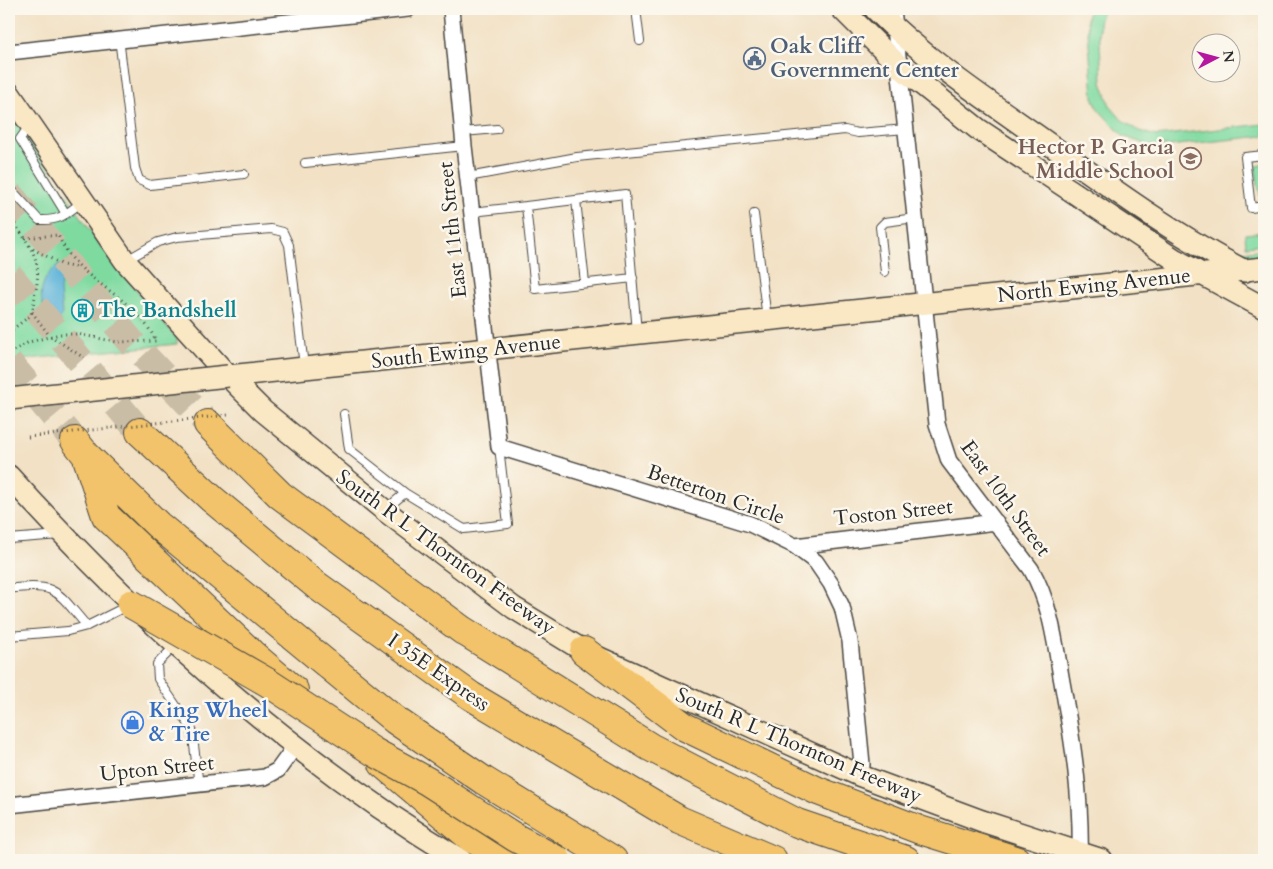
<svg xmlns="http://www.w3.org/2000/svg" width="1273" height="869" viewBox="0 0 1273 869" font-family="Cardo,serif">
<style>
.green{fill:#7fdaa0;stroke:#558266}
.water{fill:#5cb3d9;stroke:#446f82}
.lines{fill:none;stroke-linecap:round;stroke-linejoin:round}
.highway-tunnel{stroke:#cabda6;stroke-width:28;stroke-dasharray:28 14;stroke-linecap:butt}
.lane-casing{stroke:#494642;stroke-width:10}
.street-casing{stroke:#494642;stroke-width:18}
.secondary-casing{stroke:#494642;stroke-width:24}
.highway-casing{stroke:#494642;stroke-width:30}
.path{stroke:#494642;stroke-width:3;stroke-dasharray:1 4;stroke-linecap:butt}
.lane{stroke:#fff;stroke-width:8}
.street{stroke:#fff;stroke-width:15}
.secondary{stroke:#fae7c3;stroke-width:21}
.highway{stroke:#f2c36a;stroke-width:28}
.secondary-bridge-casing{stroke:#494642;stroke-width:24;stroke-linecap:butt}
.highway-bridge-casing{stroke:#494642;stroke-width:30;stroke-linecap:butt}
.path-bridge{stroke:#494642;stroke-width:3;stroke-dasharray:1 4;stroke-linecap:butt}
.secondary-bridge{stroke:#fae7c3;stroke-width:21}
.highway-bridge{stroke:#f2c36a;stroke-width:28}
.labels{text-anchor:middle;stroke-width:5;stroke-linejoin:round;paint-order:stroke}
.service-label{font-size:21px;font-weight:bold;fill:#4e5e75;stroke:#fbf7ec;text-anchor:start}
.education-label{font-size:21px;font-weight:bold;fill:#785e54;stroke:#fbf7ec;text-anchor:end}
.street-label{font-size:21px;fill:#2b2b2b;stroke:#fbf7ec}
.culture-label{font-size:21px;font-weight:bold;fill:#0d838f;stroke:#fbf7ec;text-anchor:start}
.shop-label{font-size:21px;font-weight:bold;fill:#366cbe;stroke:#fbf7ec;text-anchor:start}
</style>
<rect width="100%" height="100%" fill="#fbf7ec"/>
<filter id="ink" filterUnits="userSpaceOnUse"><feTurbulence type="fractalNoise" baseFrequency=".02" numOctaves="2"/><feDisplacementMap in="SourceGraphic" scale="10" xChannelSelector="R" yChannelSelector="G"/><feConvolveMatrix kernelMatrix="1 2 1 2 8 2 1 2 1" color-interpolation-filters="sRGB"/></filter>
<filter id="wash" filterUnits="userSpaceOnUse"><feTurbulence type="fractalNoise" baseFrequency=".0096" numOctaves="4" result="noise"/><feDisplacementMap in="SourceGraphic" scale="20" xChannelSelector="R" yChannelSelector="G"/><feGaussianBlur stdDeviation="1.12" result="paint"/><feColorMatrix in="noise" values="0 0 0 0 0 0 0 0 0 0 0 0 0 0 0 0 0 1.4 0 .05"/><feComposite in="paint" operator="in"/></filter>
<g filter="url(#wash)">
<rect width="100%" height="100%" fill="#f2e1c5"/>
<path class="green" d="M1089,9H1103L1099,23L1102,82L1110,106L1122,120L1139,131L1156,136L1264,124V136L1169,146H1150L1123,136L1098,109L1093,97L1087,19Z
M9,110L103,249L177,339V344L9,361Z
M1263,164L1264,196H1260L1255,167Z
M1264,232V244L1246,246L1245,234Z
M1264,249V255L1246,256L1240,252Z"/>
<path class="water" d="M60,265L65,269L60,289L62,315L58,321C33,311 38,275 60,265Z"/>
</g>
<g filter="url(#ink)">
<g class="lines">
<path class="highway-tunnel" d="M9,194L133,344L208,424
M9,275L140,432
M9,363L75,441"/>
<defs>
<path id="lane" d="M636,9L640,41
M119,38L135,168L139,180L150,185L244,174
M29,126L20,139L66,214
M463,132L497,129
M1264,155L1245,157L1251,208L1264,206
M305,163L464,146
M468,177L577,157L845,130L858,133L906,129
M9,187L39,220C61,221 66,214 83,201
M576,200L585,283
M472,212L526,206
M754,214L767,319
M125,261L158,242L177,237L271,229L283,232L289,245L304,366
M885,272L880,227L885,222L915,218
M633,278L535,289L526,206L625,194L637,332
M344,414L349,449L405,493
M386,509L405,493L464,529L508,524L499,447
M9,539L60,535
M9,589C58,582 57,592 87,626
M9,636L68,631L87,626L127,606
M176,645L157,664L158,679L192,729L199,786"/>
<path id="street" d="M451,9L464,146L499,447L750,524L795,546L816,562L831,584L842,607L850,641L862,764L861,776
M893,9L937,424L949,461L1031,569C1051,604 1055,643 1062,682C1073,742 1082,800 1080,860
M9,52L408,9
M795,546L996,522
M9,805L265,777L278,770L296,745"/>
<path id="secondary" d="M842,9L900,67L978,129L1174,259L1264,308
M875,9C925,59 985,99 1042,139C1107,185 1175,235 1245,271
M9,93L125,261L228,376L263,411L384,510L514,608L584,651L861,776L982,821L1102,860
M228,376L1264,268
M9,476C140,621 293,759 461,860"/>
<path id="highway" d="M208,424L280,495L462,630L650,747L797,823L906,860
M140,432L212,499L316,585L471,696L679,820L773,860
M75,441L86,455L158,525L395,720L483,780L613,860
M87,458L106,516L251,653L294,690
M584,651L685,727L818,791L920,830L1016,860
M383,764L471,838L510,860"/>
</defs>
<use href="#lane" class="lane-casing"/>
<use href="#street" class="street-casing"/>
<use href="#secondary" class="secondary-casing"/>
<use href="#highway" class="highway-casing"/>
<path class="path" d="M9,216C40,259 43,262 31,315L9,332
M33,249L63,265L78,268
M32,312L49,335L84,358
M9,353L29,342L60,334H77L117,342L156,341C131,290 80,286 58,235L24,238"/>
<use href="#lane" class="lane"/>
<use href="#street" class="street"/>
<use href="#secondary" class="secondary"/>
<use href="#highway" class="highway"/>
<defs>
<path id="secondary-bridge" d="M9,399L228,376"/>
<path id="highway-bridge" d="M131,604L267,682L374,752L427,781L516,838L557,860"/>
</defs>
<use href="#secondary-bridge" class="secondary-bridge-casing"/>
<use href="#highway-bridge" class="highway-bridge-casing"/>
<path class="path-bridge" d="M28,437L228,415"/>
<use href="#secondary-bridge" class="secondary-bridge"/>
<use href="#highway-bridge" class="highway-bridge"/>
</g>
</g>
<defs>
<symbol id="civic-ring" viewBox="-11 -11 22 22"><circle r="9.5" fill="#fbf7ec" stroke="#5c6f8a" stroke-width="1.5"/><path d="M-.6-6.5H3V-4.5H.6V-3L4-1V1h2V6H-6V1h2V-1L-.6-3ZM-1.2 2.5V6h2.4V2.5Z" fill="#5c6f8a"/></symbol>
<symbol id="school-ring" viewBox="-11 -11 22 22"><circle r="9.5" fill="#fbf7ec" stroke="#8d6e63" stroke-width="1.5"/><path d="M0-5L7-2L0 1L-7-2ZM-4 1L0 2.5L4 1V4Q0 6-4 4Z" fill="#8d6e63"/></symbol>
<symbol id="building-ring" viewBox="-11 -11 22 22"><circle r="9.5" fill="#fbf7ec" stroke="#0f9aa8" stroke-width="1.5"/><path d="M-4-6H4V6H1V3H-1V6H-4ZM-2.5-4.3h1.7v1.8h-1.7ZM.8-4.3h1.7v1.8H.8ZM-2.5-1h1.7V.8h-1.7ZM.8-1h1.7V.8H.8Z" fill="#0f9aa8"/></symbol>
<symbol id="shop-ring" viewBox="-11 -11 22 22"><circle r="9.5" fill="#fbf7ec" stroke="#3f7fe0" stroke-width="1.5"/><path d="M-5-2.5h2.3a2.7 3.5 0 0 1 5.4 0H5L5.5 6h-11ZM-1.5-2.5h3a1.5 2.3 0 0 0-3 0Z" fill="#3f7fe0"/></symbol>
</defs>
<g fill-rule="evenodd">
<use href="#civic-ring" x="742" y="46" width="25" height="25"/>
<use href="#school-ring" x="1178" y="146" width="25" height="25"/>
<use href="#building-ring" x="70" y="298" width="25" height="25"/>
<use href="#shop-ring" x="120" y="710" width="25" height="25"/>
</g>
<g class="labels">
<g class="service-label">
<text x="770" y="53">Oak Cliff<tspan x="770" dy="24">Government Center</tspan></text>
</g>
<g class="education-label">
<text x="1174" y="154">Hector P. Garcia<tspan x="1174" dy="24">Middle School</tspan></text>
</g>
<g class="street-label">
<text transform="translate(452 230) rotate(-96)" y="7">East 11th Street</text>
<text transform="translate(1094 285) rotate(-6)" y="7">North Ewing Avenue</text>
<text transform="translate(466 351) rotate(-6)" y="7">South Ewing Avenue</text>
<text transform="translate(716 494) rotate(19)" y="7">Betterton Circle</text>
<text transform="translate(1006 498) rotate(54)" y="7">East 10th Street</text>
<text transform="translate(893 512) rotate(-6)" y="7">Toston Street</text>
<text transform="translate(446 552) rotate(36)" y="7">South R L Thornton Freeway</text>
<text transform="translate(439 672) rotate(35)" y="7">I 35E Express</text>
<text transform="translate(799 745) rotate(23)" y="7">South R L Thornton Freeway</text>
<text transform="translate(157 768) rotate(-6)" y="7">Upton Street</text>
</g>
<g class="culture-label">
<text x="98" y="317">The Bandshell</text>
</g>
<g class="shop-label">
<text x="149" y="717">King Wheel<tspan x="149" dy="24">&amp; Tire</tspan></text>
</g>
</g>
<rect width="1273" height="869" fill="none" stroke="#fbf7ec" stroke-width="30"/>
<g transform="translate(1216 58) rotate(84)"><circle r="24" fill="#fbf7ec" stroke="#a8a59f"/>
<path d="M0-4L9 19L0 12L-9 19Z" fill="#b5179e"/>
<text y="-8" font-size="14" font-weight="bold" text-anchor="middle" fill="#2b2b2b">N</text>
</g>
</svg>
